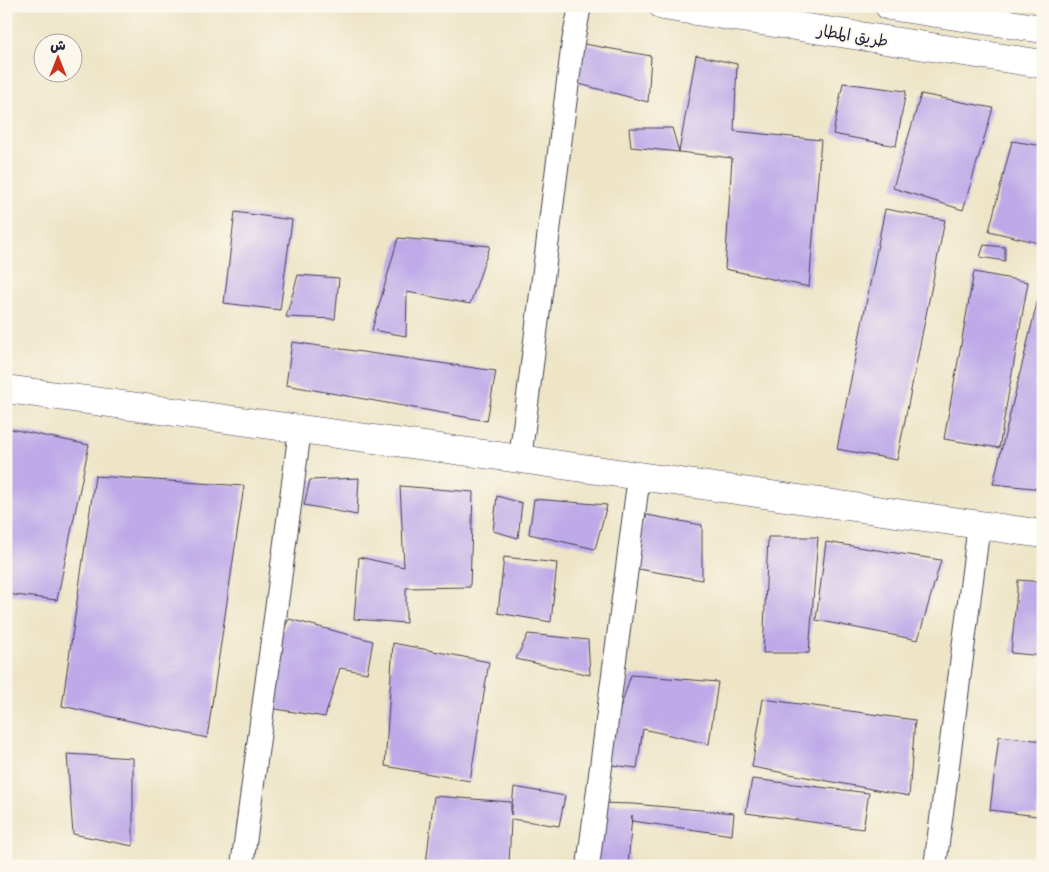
<svg xmlns="http://www.w3.org/2000/svg" width="1049" height="872" viewBox="0 0 1049 872" font-family="Mynerve,'Playpen Sans Arabic',sans-serif">
<style>
.building{fill:#beaae8}
.lines{fill:none;stroke-linecap:round;stroke-linejoin:round}
.minor-casing{stroke:#413f50;stroke-width:24}
.tertiary-casing{stroke:#413f50;stroke-width:29}
.trunk-casing{stroke:#413f50;stroke-width:29}
.minor{stroke:#fff;stroke-width:22}
.tertiary{stroke:#fff;stroke-width:28}
.trunk{stroke:#fff;stroke-width:28}
.labels{text-anchor:middle;stroke-width:4;stroke-linejoin:round;paint-order:stroke}
.street-label{font-size:16px;fill:#22223b;stroke:#fbf7ec}
</style>
<rect width="100%" height="100%" fill="#fbf7ec"/>
<filter id="ink" filterUnits="userSpaceOnUse"><feTurbulence type="fractalNoise" baseFrequency=".02" numOctaves="2"/><feDisplacementMap in="SourceGraphic" scale="10" xChannelSelector="R" yChannelSelector="G"/><feConvolveMatrix kernelMatrix="1 2 1 2 8 2 1 2 1" color-interpolation-filters="sRGB"/></filter>
<filter id="wash" filterUnits="userSpaceOnUse"><feTurbulence type="fractalNoise" baseFrequency=".0096" numOctaves="4" result="noise"/><feDisplacementMap in="SourceGraphic" scale="20" xChannelSelector="R" yChannelSelector="G"/><feGaussianBlur stdDeviation="1.12" result="paint"/><feColorMatrix in="noise" values="0 0 0 0 0 0 0 0 0 0 0 0 0 0 0 0 0 1.4 0 .05"/><feComposite in="paint" operator="in"/></filter>
<g filter="url(#wash)">
<rect width="100%" height="100%" fill="#eee5c7"/>
<g id="blocks">
<path class="building" d="M573,42L651,56L648,102L579,84Z
M696,55L737,64L734,131L821,140L809,287L725,269L732,158L679,152Z
M843,83L906,91L896,146L833,134Z
M921,94L993,108L963,210L893,188Z
M629,128H672L679,152L631,147Z
M1012,141L1043,146V244L989,231Z
M885,209L945,220L897,460L837,449Z
M235,212L292,220L280,310L224,303Z
M398,238L490,246L470,304L407,292L406,336L372,330Z
M984,245L1005,247V261L980,257Z
M974,272L1028,282L999,448L944,439Z
M298,275L339,278L335,319L286,317Z
M1039,295L1043,296V489L993,484Z
M292,342L496,371L487,421L286,385Z
M6,428L89,445L57,600L6,594Z
M95,476L244,486L207,738L62,706Z
M359,478L357,515L304,505L310,480Z
M400,486L473,492L470,587L406,588V623L354,619L359,557L404,567Z
M497,496L522,503L518,538L493,531Z
M534,499L607,505L595,549L529,534Z
M647,515L702,525V580L627,567Z
M768,537H818L809,653H763Z
M826,542L941,560L918,640L816,620Z
M504,557L557,563L551,622L498,613Z
M1018,580L1043,582V656L1011,653Z
M289,619L373,641L367,673L340,668L325,717L263,707L270,655Z
M528,634L588,640L590,675L516,659Z
M393,643L489,662L470,781L385,766Z
M631,675L718,682L709,744L643,729L637,768L602,764Z
M763,699L915,720L909,796L752,767Z
M999,736L1043,741V768L1037,816L990,810Z
M67,754L133,758V846L73,834Z
M752,779L869,793L863,829L746,813Z
M514,787L565,796L559,826L511,819L509,866H444L426,864L434,796L511,802V815Z
M597,803L633,804L734,813L732,835L632,821V815L628,866H588Z
M314,861L340,865V866H313Z"/>
</g>
</g>
<g filter="url(#ink)">
<use href="#blocks" fill-opacity="0" stroke="#413f50" stroke-width="1"/>
<g class="lines">
<defs>
<path id="minor" d="M520,459L573,42L580,6
M242,866L300,430
M588,866L639,476
M935,866L979,525"/>
<path id="tertiary" d="M6,389L520,459L1043,534"/>
<path id="trunk" d="M663,6L1043,64
M889,6L1043,29"/>
</defs>
<use href="#minor" class="minor-casing"/>
<use href="#tertiary" class="tertiary-casing"/>
<use href="#trunk" class="trunk-casing"/>
<use href="#minor" class="minor"/>
<use href="#tertiary" class="tertiary"/>
<use href="#trunk" class="trunk"/>
</g>
</g>
<g class="labels">
<g class="street-label">
<text transform="translate(853 35) rotate(9)" y="6">طريق المطار</text>
</g>
</g>
<rect width="1049" height="872" fill="none" stroke="#fbf7ec" stroke-width="25"/>
<g transform="translate(58 58)"><circle r="24" fill="#fbf7ec" stroke="#a4a2a5"/>
<path d="M0-4L9 19L0 12L-9 19Z" fill="#c8321e"/>
<text y="-8" font-size="14" font-weight="bold" text-anchor="middle" fill="#22223b">ش</text>
</g>
</svg>
